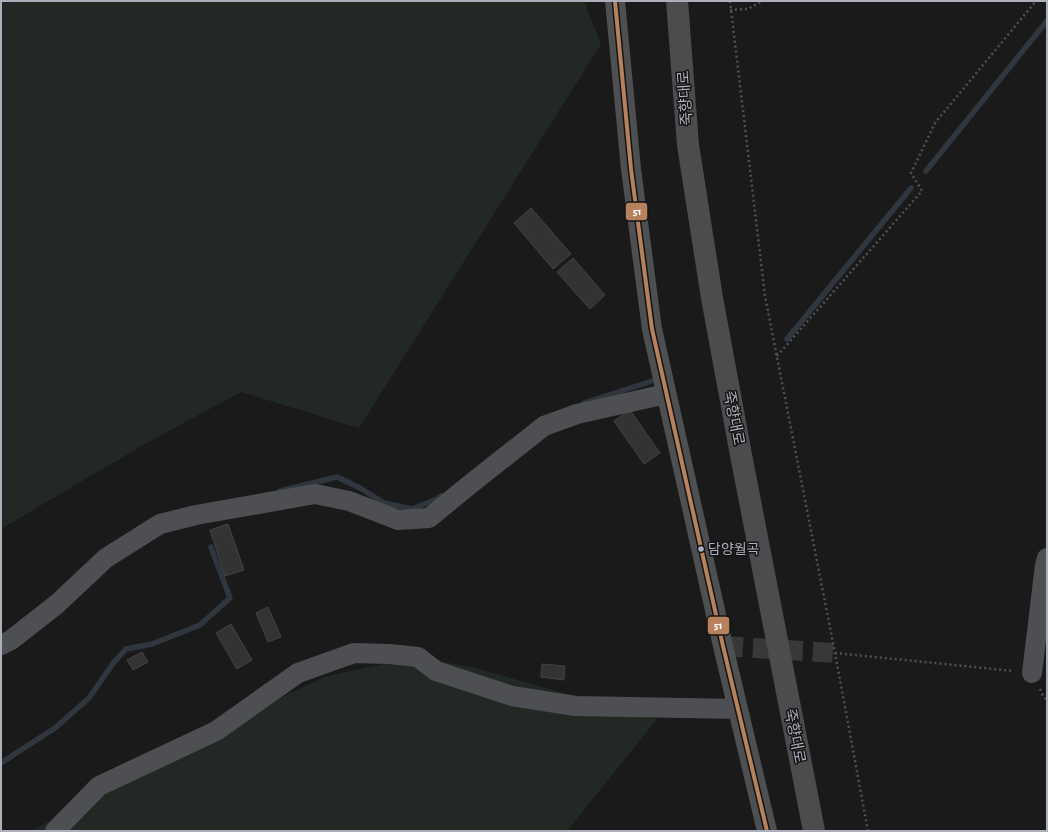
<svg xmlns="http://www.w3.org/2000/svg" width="1048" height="832" viewBox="0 0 1048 832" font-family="'Alegreya Sans','Noto Sans KR',sans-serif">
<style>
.green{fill:#222924}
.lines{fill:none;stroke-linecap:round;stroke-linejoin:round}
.stream{stroke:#30363d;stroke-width:5.5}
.building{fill:#333334;stroke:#434346}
.street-tunnel{stroke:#37383a;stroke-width:20;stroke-dasharray:20 10;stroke-linecap:butt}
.path{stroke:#505154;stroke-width:2.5;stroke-dasharray:2 3;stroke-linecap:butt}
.street{stroke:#4e4f53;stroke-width:20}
.primary{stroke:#4c4c4f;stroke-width:22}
.bus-1-casing{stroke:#141416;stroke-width:7}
.bus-1{stroke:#b6815c;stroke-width:4}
.bus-dot{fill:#acb0ba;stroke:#141416;stroke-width:1.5}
.labels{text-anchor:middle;stroke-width:3;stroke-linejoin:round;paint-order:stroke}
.bus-label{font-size:14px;fill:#acb0ba;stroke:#141416;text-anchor:start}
.street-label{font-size:15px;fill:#acb0ba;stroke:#141416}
.line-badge{stroke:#141416;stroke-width:1.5}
.badge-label{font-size:11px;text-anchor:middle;font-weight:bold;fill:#fff}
</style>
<rect width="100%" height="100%" fill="#1a1a1a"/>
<path class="green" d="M1,1H584L601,44L359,428L241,392L143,445L1,529Z
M418,657L475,668L657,719L567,831H31L250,712L327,676Z"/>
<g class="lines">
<path class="stream" d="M926,171L1047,21
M787,339L911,188
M584,403L652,381
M280,491L337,477L360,488L384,503L412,509L437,499L441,496
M1,763L55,728L89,698L114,662L126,649L152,644L200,625L230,598L211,547"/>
</g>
<path class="building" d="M531,208L571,254L553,269L514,223Z
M573,258L605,295L590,309L557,272Z
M630,410L660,453L644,464L614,421Z
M228,524L244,570L225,576L210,530Z
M268,607L281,637L268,642L256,613Z
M231,624L252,660L237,669L216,633Z
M142,652L148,662L133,670L127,660Z
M542,664L565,666L564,680L541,677Z"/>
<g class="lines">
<path class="street-tunnel" d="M723,646L835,653"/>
<path class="path" d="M730,1L765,296L835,653L868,831
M730,10L748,9L762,1
M777,356L922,191L911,173L935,123L1036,1
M835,653L1013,671
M1040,689L1043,696L1047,700"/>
<path class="street" d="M615,1L631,169L652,329L723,646L767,831
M1,645L11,640L57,604L106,558L160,524L196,515L315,494L349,501L398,520L429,518L468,486L544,426L577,414L666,394
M1032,673L1045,565L1047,558
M55,831L99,786L216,731L298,673L354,653L390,654L418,657L436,671L512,696L575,706L738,709"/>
<path class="primary" d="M677,1L688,145L712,298L741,455L814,831"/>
<defs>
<path id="bus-1" d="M615,1L631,169L652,329L723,646L767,831"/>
</defs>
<use href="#bus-1" class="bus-1-casing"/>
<use href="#bus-1" class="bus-1"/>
</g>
<circle class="bus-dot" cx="701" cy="549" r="3.5"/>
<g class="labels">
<g class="bus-label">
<text x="708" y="554">담양월곡</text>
</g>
<g class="street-label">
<text transform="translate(685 98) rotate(-94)" y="5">죽향대로</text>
<text transform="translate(734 418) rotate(79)" y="5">죽향대로</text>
<text transform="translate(795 736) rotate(79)" y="5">죽향대로</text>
</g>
</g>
<g class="line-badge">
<rect x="625" y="202" width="23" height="19" rx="4" fill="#b6815c"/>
<rect x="707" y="616" width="23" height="19" rx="4" fill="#b6815c"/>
</g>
<g class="badge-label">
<text x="637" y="215">51</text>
<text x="718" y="629">51</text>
</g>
<rect width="1048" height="832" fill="none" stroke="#acb0ba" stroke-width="4"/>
</svg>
